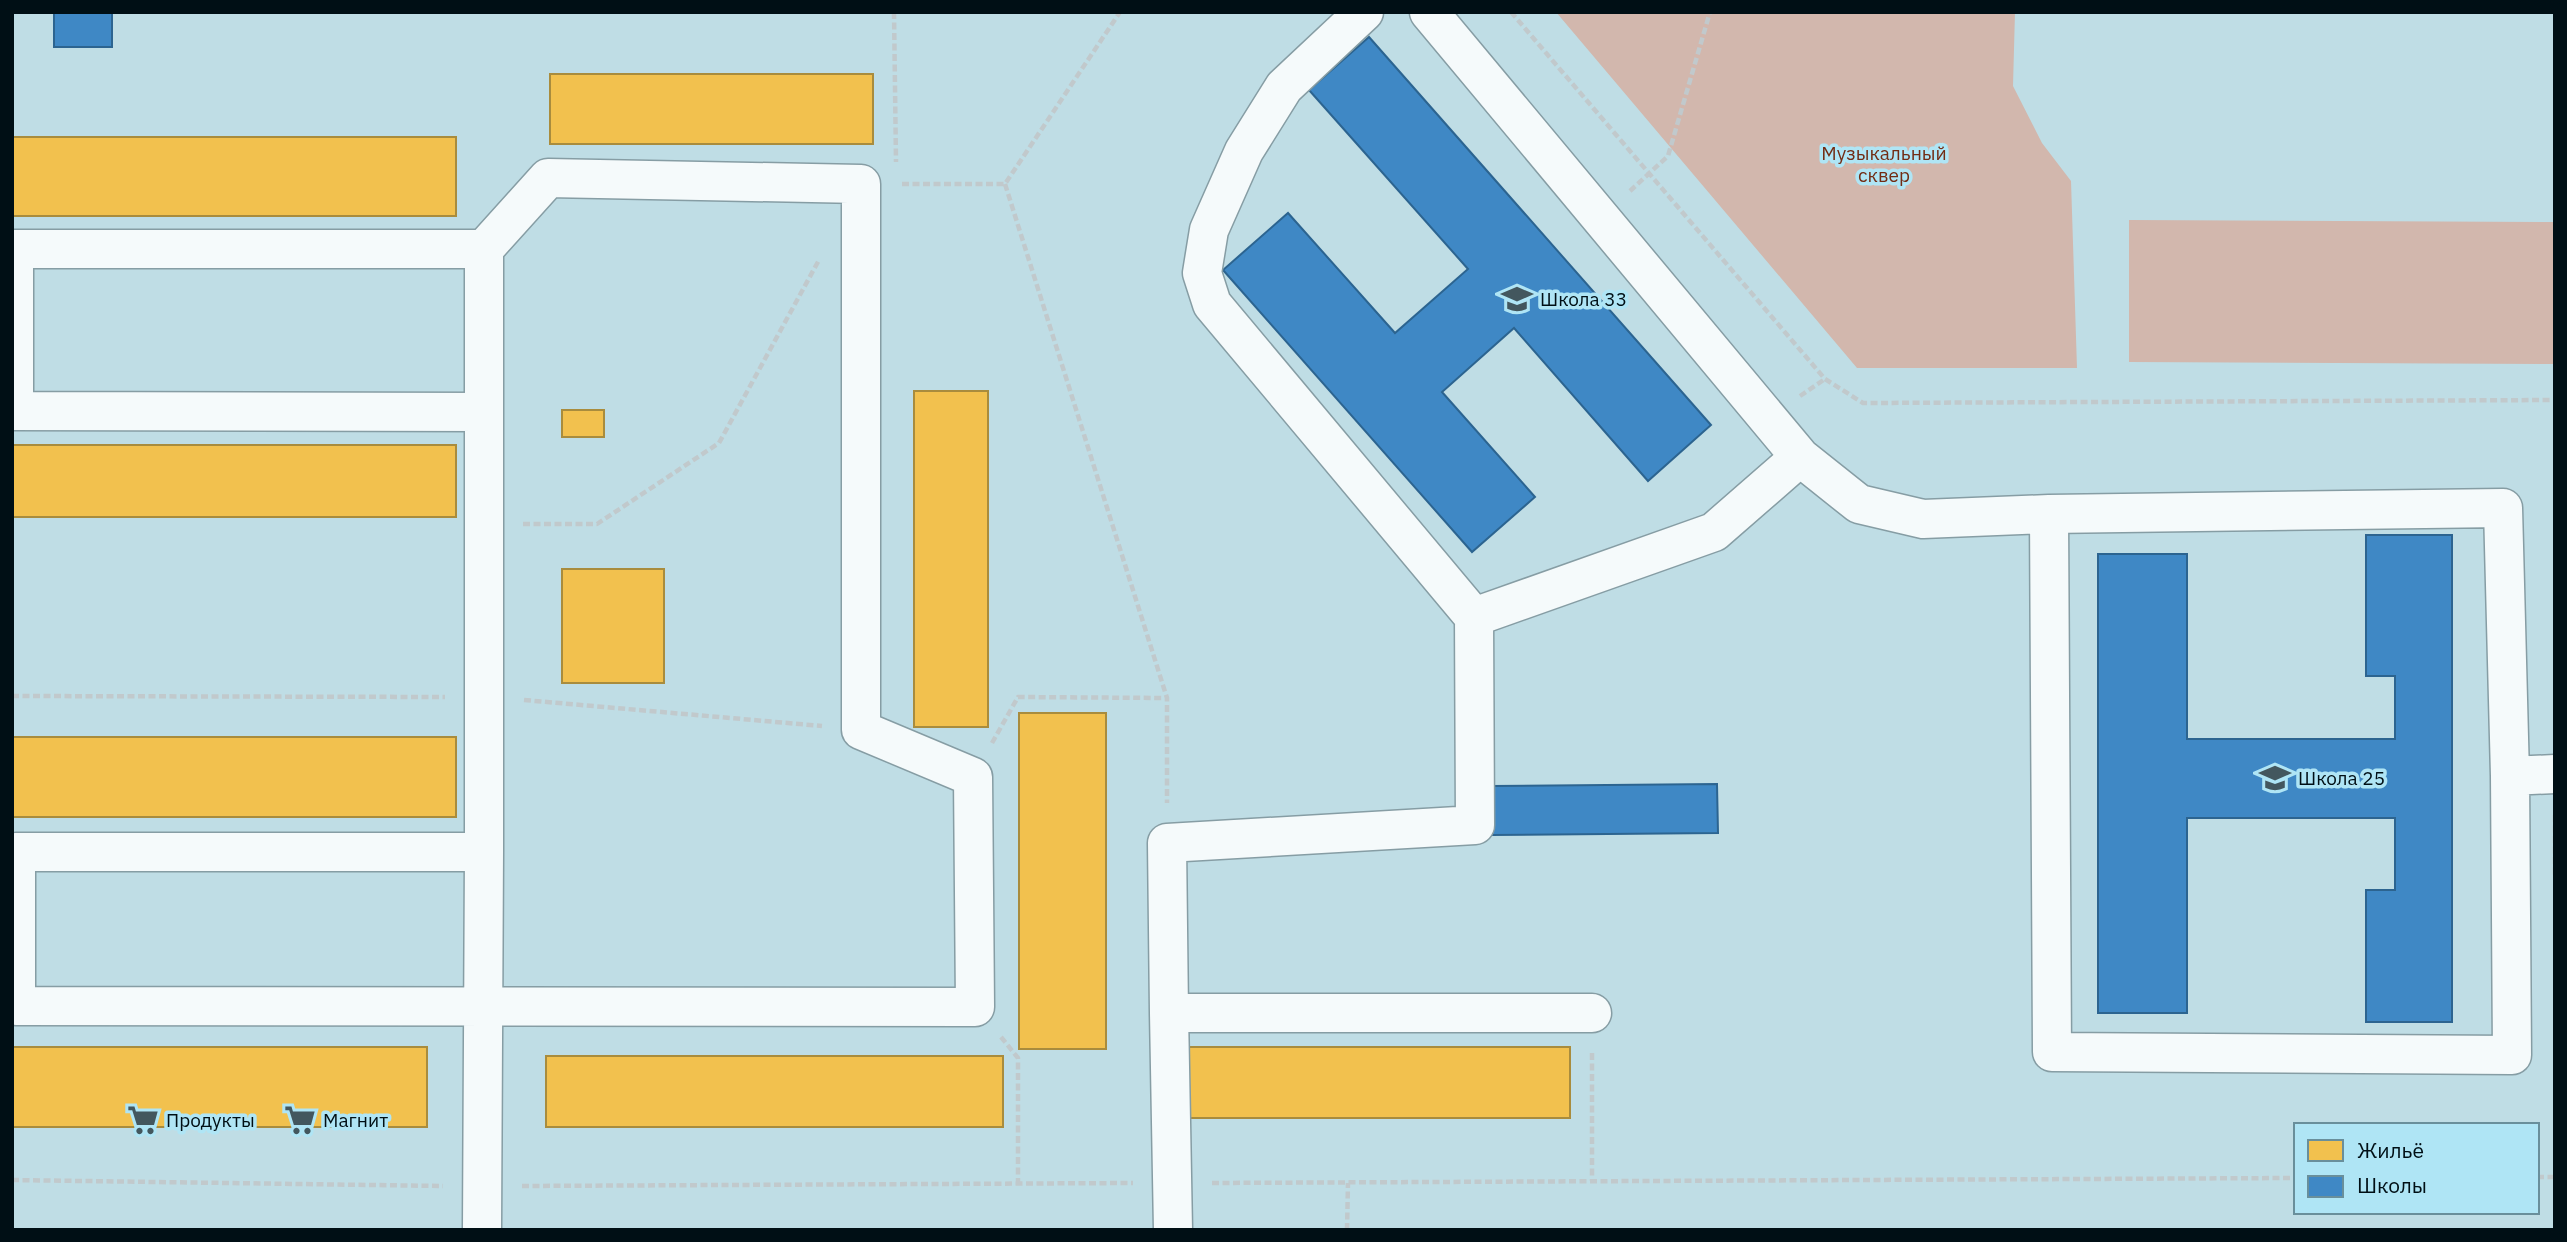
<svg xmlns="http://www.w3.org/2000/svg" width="2567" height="1242" viewBox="0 0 2567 1242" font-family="'IBM Plex Sans',sans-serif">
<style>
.green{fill:#d2b7ad}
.homes{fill:#f2c14e;stroke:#a98c3d;stroke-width:2}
.schools{fill:#3f88c5;stroke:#2c6490;stroke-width:2}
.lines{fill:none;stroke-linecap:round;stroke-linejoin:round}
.minor-casing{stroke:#869da4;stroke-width:41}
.path{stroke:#c1c9cc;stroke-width:4.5;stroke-dasharray:7 3.5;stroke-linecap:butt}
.minor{stroke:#f5fafb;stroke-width:38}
.labels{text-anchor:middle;stroke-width:7;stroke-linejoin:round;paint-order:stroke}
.park-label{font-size:19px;fill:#722c14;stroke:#afe5f5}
.poi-label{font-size:19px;fill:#000f15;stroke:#afe5f5;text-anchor:start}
</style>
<rect width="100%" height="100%" fill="#bfdde5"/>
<path class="green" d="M1556,12H2015L2013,86L2042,143L2071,181L2077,368H1857Z
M2129,220L2555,222V364L2129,362Z"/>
<path class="homes" d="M550,74H873V144H550Z
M12,137H456V216H12Z
M914,391H988V727H914Z
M562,410H604V437H562Z
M12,445H456V517H12Z
M562,569H664V683H562Z
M1019,713H1106V1049H1019Z
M12,737H456V817H12Z
M12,1047H427V1127H12Z
M1183,1047H1570V1118H1183Z
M546,1056H1003V1127H546Z"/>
<path class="schools" d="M54,12H112V47H54Z
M1369,37L1711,425L1648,481L1514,328L1442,392L1535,497L1472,552L1223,270L1288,213L1395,333L1468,269L1309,90Z
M2366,535H2452V1022H2366V890H2395V818H2187V1013H2098V554H2187V739H2395V676H2366Z
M1717,784L1718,833L1492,835V786Z"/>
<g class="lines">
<defs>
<path id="minor" d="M1364,12L1284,87L1244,151L1209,230L1202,273L1212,304L1474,617
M1429,12L1800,457L1859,504L1923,519L2049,514L2503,508L2510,776L2512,1055L2052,1052L2049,514
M12,411L484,412V852H16V1006L975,1007L973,777L861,730V184L548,178L484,249
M14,411V249H484V412
M2510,776L2555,774
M1169,1013L1167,843L1475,825L1474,617L1714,532L1800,457
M482,1230L484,852
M1173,1230L1169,1013H1592"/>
</defs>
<use href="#minor" class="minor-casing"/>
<path class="path" d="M894,12L896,162
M1511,12L1825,379L1863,403L2555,400
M902,184H1005L1120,12
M1005,184L1167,698V803
M1630,191L1668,156L1710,12
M1800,396L1825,379
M523,524H597L719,443L819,260
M12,696L445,697
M524,700L822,726
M992,743L1018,697L1167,698
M2555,815V878
M1001,1037L1018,1058V1184
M1592,1053V1181
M2537,1177H2555
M12,1180L443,1186
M1212,1183L2296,1178
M522,1186L1133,1183
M1347,1230L1348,1183"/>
<use href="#minor" class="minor"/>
</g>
<defs>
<symbol id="school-bare" viewBox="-9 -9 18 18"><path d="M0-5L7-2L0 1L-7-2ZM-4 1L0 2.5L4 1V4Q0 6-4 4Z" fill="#43575e" stroke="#afe5f5" stroke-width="2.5" paint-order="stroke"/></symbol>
<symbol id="supermarket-bare" viewBox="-9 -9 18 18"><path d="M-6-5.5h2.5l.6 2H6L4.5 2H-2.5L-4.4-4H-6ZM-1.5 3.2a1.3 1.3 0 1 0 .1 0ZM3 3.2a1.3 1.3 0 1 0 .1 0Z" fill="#43575e" stroke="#afe5f5" stroke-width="2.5" paint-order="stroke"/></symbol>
</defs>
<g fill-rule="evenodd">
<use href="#school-bare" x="1495" y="277" width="44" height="44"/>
<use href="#school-bare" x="2253" y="756" width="44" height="44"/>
<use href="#supermarket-bare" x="121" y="1098" width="44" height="44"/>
<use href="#supermarket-bare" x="278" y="1098" width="44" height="44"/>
</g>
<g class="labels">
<g class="park-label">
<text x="1884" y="160">Музыкальный<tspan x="1884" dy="22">сквер</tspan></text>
</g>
<g class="poi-label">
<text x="1540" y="306">Школа 33</text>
<text x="2298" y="785">Школа 25</text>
<text x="166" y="1127">Продукты</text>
<text x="323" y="1127">Магнит</text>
</g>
</g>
<rect width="2567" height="1242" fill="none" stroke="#000f15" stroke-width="28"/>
<rect x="2294" y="1123" width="245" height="91" fill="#afe5f5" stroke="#698f9b" stroke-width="2"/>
<rect x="2308" y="1140" width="35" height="21" fill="#f2c14e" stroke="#698f9b" stroke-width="2"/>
<text x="2357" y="1158" font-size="21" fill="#000f15">Жильё</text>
<rect x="2308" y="1176" width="35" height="21" fill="#3f88c5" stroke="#698f9b" stroke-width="2"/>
<text x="2357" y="1193" font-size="21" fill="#000f15">Школы</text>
</svg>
